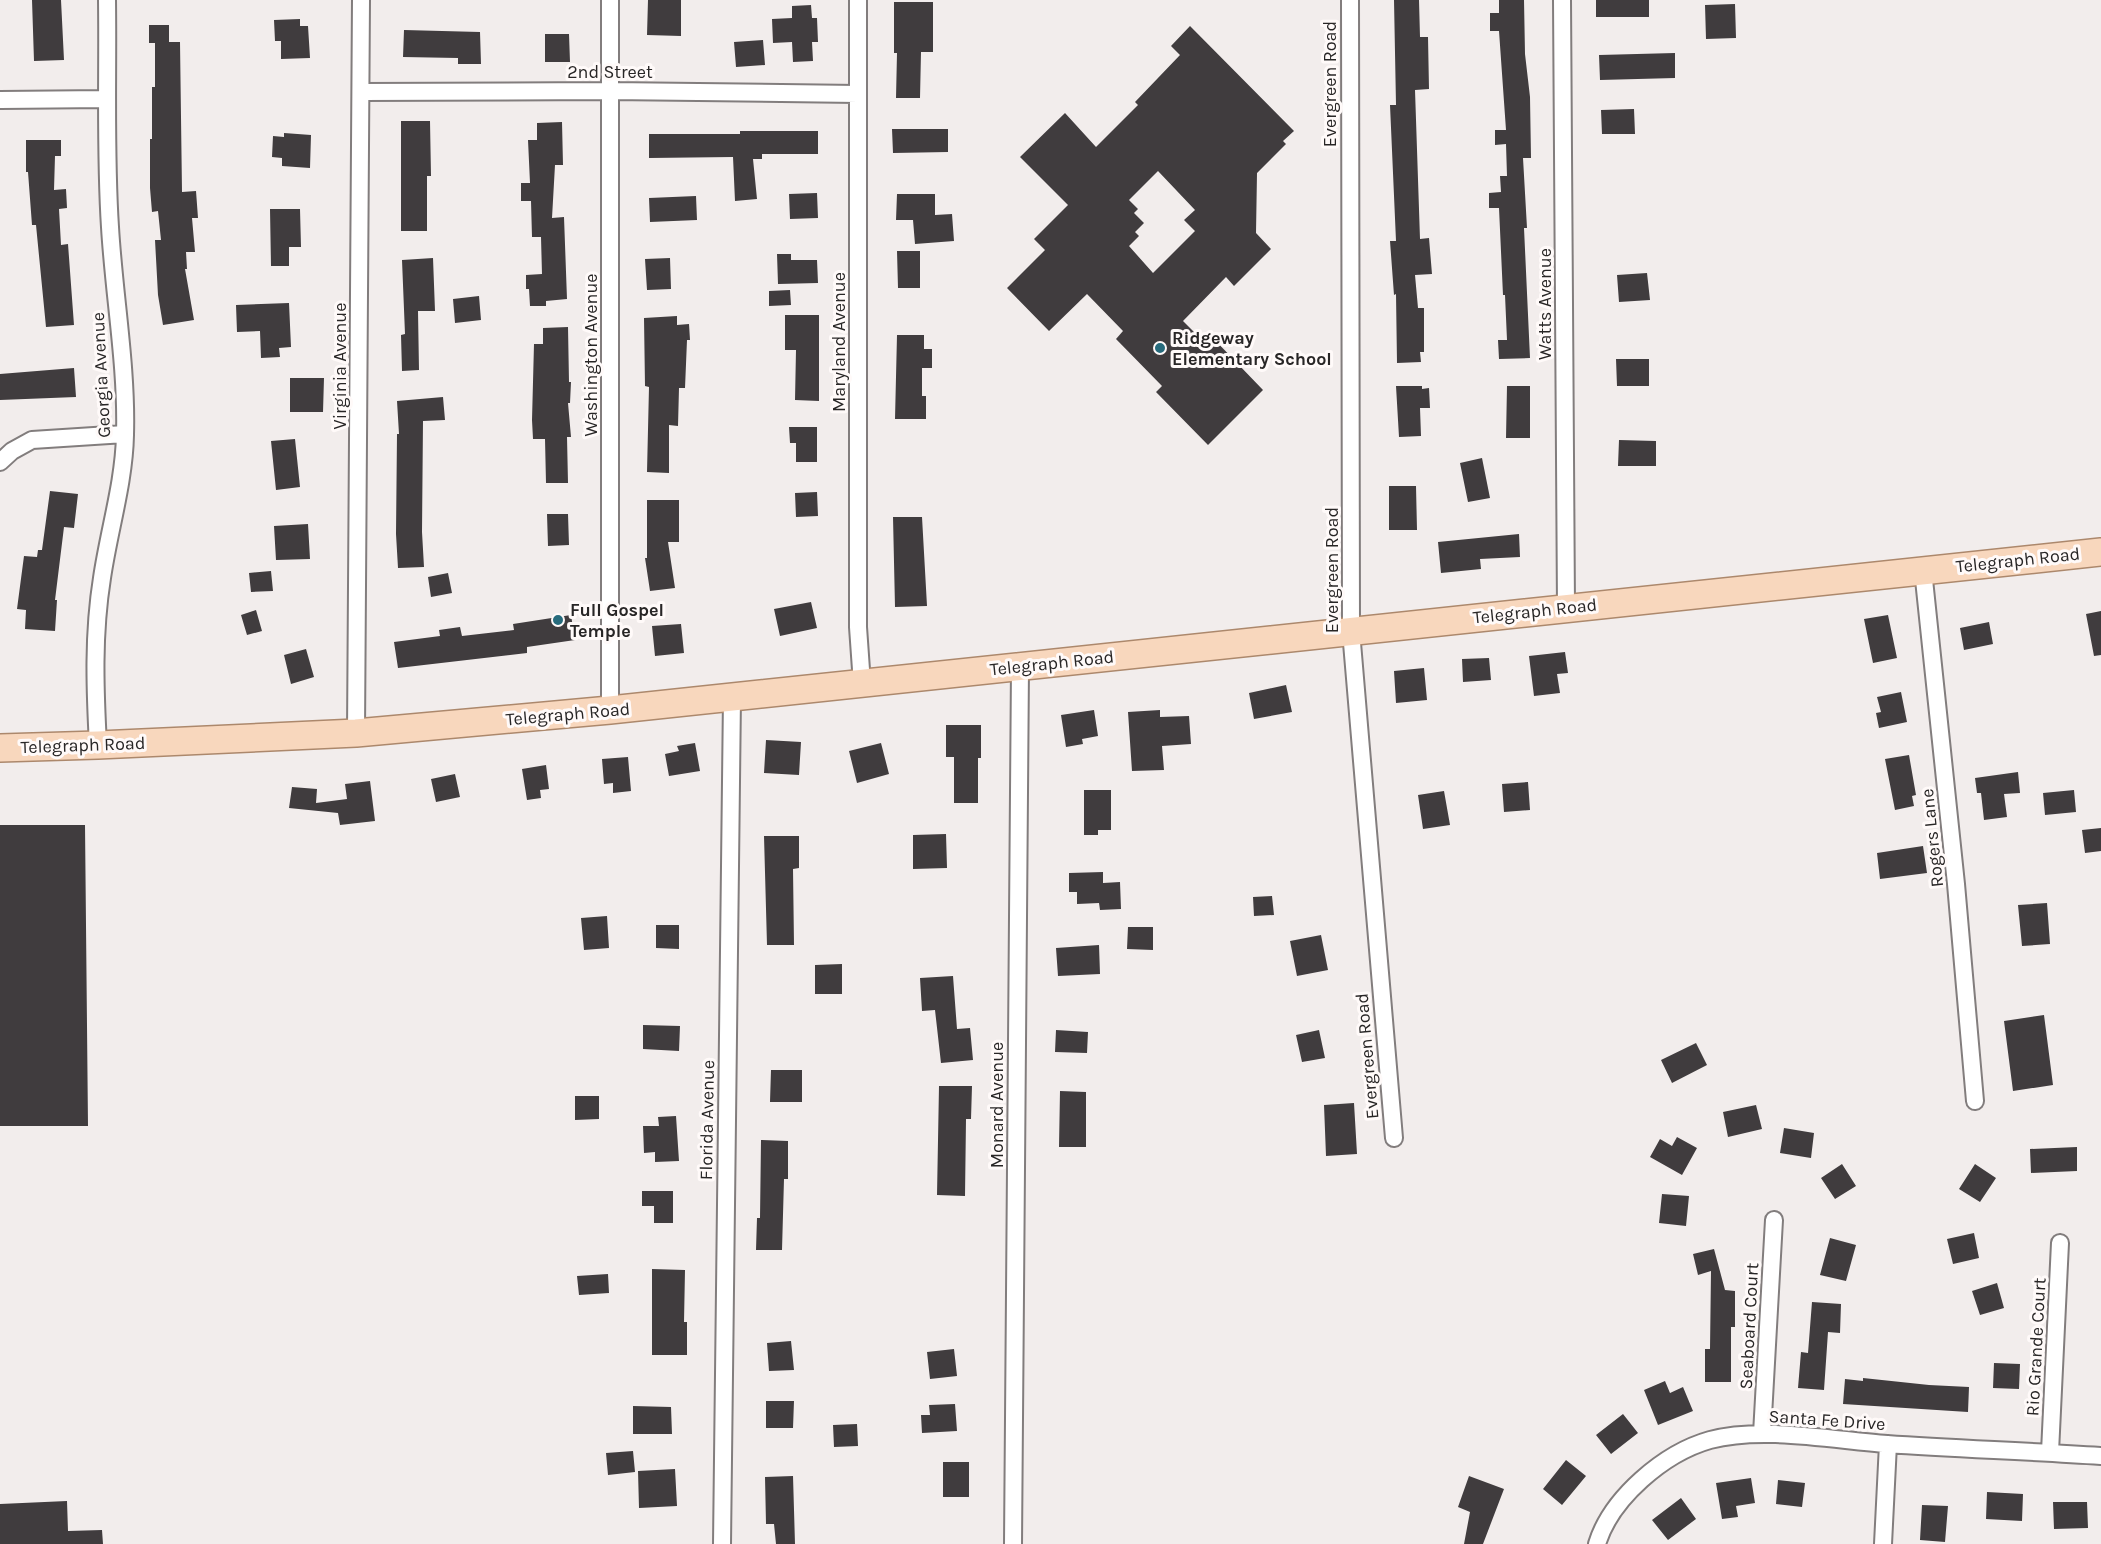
<svg xmlns="http://www.w3.org/2000/svg" width="2101" height="1544" viewBox="0 0 2101 1544" font-family="Karla,sans-serif">
<style>
.building{fill:#403c3e;fill-rule:evenodd}
.lines{fill:none;stroke-linecap:round;stroke-linejoin:round}
.street-casing{stroke:#827d7d;stroke-width:20}
.primary-casing{stroke:#ac886c;stroke-width:30}
.street{stroke:#fff;stroke-width:16}
.primary{stroke:#f8d7bd;stroke-width:27}
.poi-dot{fill:#276b7c;stroke:#fffaf9;stroke-width:2}
.labels{text-anchor:middle;stroke-width:6;stroke-linejoin:round;paint-order:stroke}
.street-label{font-size:18px;fill:#282626;stroke:#fffaf9}
.poi-label{font-size:18px;font-weight:bold;fill:#282626;stroke:#fffaf9;text-anchor:start}
</style>
<rect width="100%" height="100%" fill="#f2edec"/>
<path class="building" d="M32,0H61L64,60L34,61Z
M648,0H681V36L647,35Z
M1394,0H1419L1420,37H1428L1429,89L1415,90L1420,239L1429,238L1432,274L1415,275L1418,308H1424V352H1420L1421,362L1397,363L1396,294L1394,295L1390,241H1396L1390,105H1396Z
M1499,0H1524L1525,54L1530,97L1531,158H1523L1527,228H1524L1530,358L1499,359L1498,340H1507L1505,295H1503L1499,208H1489V193L1501,192L1500,176H1507L1506,144L1495,145V130H1506L1499,31H1490V13H1499Z
M1596,0H1649V17H1596Z
M894,2H933V52H921L920,98H896L897,53H894Z
M1735,4L1736,38L1706,39L1705,5Z
M811,5L812,18H817L818,42H812L813,61L793,62L792,42L773,43L772,19L792,18V6Z
M300,19V26H308L310,58L281,59V41H275L274,20Z
M149,25H169V42H180L182,192L196,191L198,218H192L195,252H186L187,269H185L194,320L163,325L158,295L155,240H161L158,211L152,212L150,188V139H152V87H155V43H149Z
M1190,26L1294,131L1283,141L1286,144L1257,173L1256,233L1271,249L1234,286L1226,277L1183,321L1205,343L1212,337L1263,390L1208,445L1156,392L1162,386L1116,339L1123,331L1087,294L1049,331L1007,288L1045,250L1034,239L1068,205L1020,157L1065,113L1096,147L1138,105L1135,102L1180,55L1171,46ZM1158,171L1195,210L1184,220L1195,231L1153,273L1129,246L1139,236L1135,232L1144,223L1134,213L1138,209L1129,200Z
M404,30L480,32L481,64H458V58L403,57Z
M545,34H569L570,62H545Z
M763,40L765,65L736,67L734,42Z
M1675,53V78L1600,80L1599,55Z
M1634,109L1635,134H1602L1601,110Z
M401,121H430L431,176H427V231H401Z
M562,122L563,165H555L552,218L564,217L567,299L546,301V306H530L529,289H526V275L542,274L541,237H532L531,201H521V183H530L528,140H537V123Z
M892,129H948V152L893,153Z
M740,131H818V154H762V159H753L757,199L735,201L733,157L649,158V134H740Z
M284,133L311,135L310,168L282,166V158L272,157L273,136L284,137Z
M26,140H61V156H55L54,190L66,189L67,208L59,209L61,245L68,244L74,325L46,327L36,225H32L28,172H26Z
M817,193L818,218L790,219L789,194Z
M897,194H935V215L952,214L954,241L915,244L913,220H896Z
M696,196L697,220L650,222L649,198Z
M270,209H300L301,247H289V266H271Z
M897,251H920V288H898Z
M777,254H791V260H817L818,283L778,284Z
M433,258L435,311H418L419,370L402,371L401,335L405,334L402,260Z
M670,258L671,289L647,290L645,259Z
M1647,273L1650,300L1619,302L1617,275Z
M790,290L791,305L769,306V291Z
M479,296L481,320L455,323L453,299Z
M289,303L291,347L279,348L280,357L261,358L260,331L237,332L236,305Z
M785,315H819V401L795,400L796,350H785Z
M677,316V325L689,324L690,340H687L685,388H679L678,426L669,425V473L647,472L649,387L645,386L644,318Z
M568,327L569,382H571L570,403H568L571,437H567L568,483H546L545,439H533L532,420L534,344H543V328Z
M897,335H924V349H932V368H922V396H926V419H895Z
M1616,359H1649V386H1617Z
M74,368L76,397L0,400V374Z
M290,378H324L323,412H290Z
M1396,386H1422V389L1429,388L1430,408H1420L1421,436L1399,437Z
M1507,386H1530V438H1506Z
M443,397L445,420L423,421L422,532L424,567L398,568L396,534L397,434H399L397,401Z
M789,427H817V462H796V443H790Z
M295,439L300,487L276,490L271,441Z
M1619,440L1656,441V466H1618Z
M1482,458L1490,498L1468,502L1460,463Z
M1389,486H1416L1417,530H1389Z
M50,491L78,494L74,528L64,527L55,600H57L55,631L25,629L26,610L17,609L24,556L37,557L38,550H42Z
M817,492L818,516L796,517L795,493Z
M647,500H679V542H668L675,588L650,591L645,558H647Z
M547,514H568L569,545L548,546Z
M893,517H922L927,606L895,607Z
M308,524L310,559L276,560L274,526Z
M1519,534L1520,557L1480,559L1481,569L1441,573L1438,542Z
M271,571L273,591L251,592L249,573Z
M448,573L452,593L431,597L428,577Z
M811,602L817,628L780,636L774,609Z
M256,610L262,631L247,635L241,615Z
M2101,611V655L2094,656L2086,614Z
M571,615L575,640L527,647V653L398,668L394,642L440,636L439,630L460,627L462,636L514,630L513,624Z
M1888,615L1897,658L1873,663L1864,619Z
M1989,622L1993,644L1964,650L1960,628Z
M681,624L684,653L655,656L652,626Z
M306,649L314,677L291,684L284,655Z
M1565,652L1568,673L1557,674L1560,693L1534,696L1529,656Z
M1489,658L1491,680L1463,682L1462,659Z
M1424,668L1427,700L1396,703L1394,671Z
M1286,685L1292,712L1254,719L1249,693Z
M1901,692L1907,722L1879,728L1876,713L1881,712L1877,697Z
M1094,710L1098,736L1082,739L1083,744L1066,747L1061,715Z
M1160,710V717L1189,716L1191,744L1162,746L1164,770L1132,771L1128,712Z
M946,725H981V758H978V803H954V757H946Z
M766,740L801,742L799,775L764,773Z
M695,743L700,771L669,776L665,754L679,751L677,746Z
M881,743L889,774L857,783L849,751Z
M1909,755L1916,795L1912,796L1914,806L1895,810L1885,759Z
M628,757L631,791L613,793V783L604,784L602,759Z
M546,765L549,789L540,790L541,798L527,800L522,769Z
M2018,772L2020,793L2004,794L2007,817L1984,820L1981,793H1977L1975,778Z
M455,774L460,797L436,802L431,779Z
M370,781L375,821L340,825L338,813L289,808L292,787L317,789L316,803L347,799L345,784Z
M1528,782L1530,810L1504,812L1502,784Z
M1084,790H1111V830H1098V835H1084Z
M2074,790L2076,812L2045,815L2043,793Z
M1444,791L1450,825L1423,829L1418,795Z
M0,825H85L88,1126H0Z
M2101,828V851L2085,853L2082,830Z
M946,834L947,868L913,869V835Z
M764,836H799V868L793,869L794,945H767Z
M1923,846L1927,873L1880,879L1877,853Z
M1103,872V883L1120,882L1121,909L1100,910L1099,903L1077,904V892H1069V873Z
M1272,896L1274,915L1254,916L1253,897Z
M2047,903L2050,944L2022,946L2018,905Z
M607,916L609,948L584,950L581,918Z
M656,925H679V949L656,948Z
M1128,927H1153V950L1127,949Z
M1321,935L1328,970L1297,976L1290,941Z
M1099,945L1100,974L1058,976L1056,948Z
M842,964V994H815V965Z
M953,976L957,1029L970,1028L973,1060L941,1063L935,1010L922,1011L920,978Z
M2044,1015L2053,1085L2013,1091L2004,1021Z
M643,1025L680,1026L679,1051L643,1049Z
M1056,1030L1088,1032L1087,1053L1055,1052Z
M1319,1030L1325,1058L1302,1062L1296,1035Z
M1696,1043L1707,1065L1672,1083L1661,1060Z
M771,1070H802V1102H770Z
M939,1086H972L971,1119H966L965,1196L937,1195Z
M1060,1091L1086,1092V1147H1059Z
M575,1096H599V1119L575,1120Z
M1354,1103L1357,1154L1326,1156L1324,1105Z
M1756,1105L1762,1129L1728,1137L1723,1112Z
M676,1116L679,1161L655,1162V1152L644,1153L643,1126H659L658,1117Z
M1784,1128L1814,1133L1811,1158L1780,1153Z
M1677,1137L1697,1148L1682,1175L1650,1157L1660,1139L1672,1146Z
M761,1140L788,1141V1179H784L782,1250H756L757,1218H760Z
M2077,1147V1171L2031,1173L2030,1149Z
M1842,1164L1856,1186L1835,1199L1821,1178Z
M1975,1164L1996,1178L1980,1202L1959,1189Z
M642,1191H673V1223H654V1206H642Z
M1662,1194L1689,1196L1686,1226L1659,1223Z
M1974,1233L1979,1258L1953,1264L1947,1239Z
M1830,1238L1856,1245L1846,1281L1820,1275Z
M1714,1249L1725,1290L1735,1291V1327H1731V1382H1705V1349H1710L1711,1271L1698,1275L1693,1254Z
M652,1269L685,1270L684,1322H687V1355H652Z
M608,1274L609,1293L579,1295L577,1276Z
M1997,1283L2004,1308L1980,1315L1972,1291Z
M1812,1302L1841,1304L1840,1333L1828,1332L1824,1390L1798,1388L1801,1352L1808,1353Z
M791,1341L794,1370L769,1371L767,1343Z
M954,1349L957,1376L930,1379L927,1352Z
M1994,1363L2020,1364L2019,1389L1993,1388Z
M1863,1378L1929,1385L1969,1387L1968,1412L1843,1404L1845,1379L1863,1381Z
M1665,1381L1670,1393L1683,1387L1693,1411L1658,1425L1644,1390Z
M766,1401H794L793,1428H766Z
M955,1404L957,1431L922,1433L921,1415H930L929,1405Z
M633,1406L671,1407L672,1434H633Z
M1623,1414L1638,1433L1611,1454L1596,1435Z
M857,1424L858,1446L834,1447L833,1425Z
M633,1451L635,1472L608,1475L606,1453Z
M1566,1460L1586,1476L1562,1505L1543,1489Z
M943,1462H969V1497H943Z
M675,1469L677,1506L639,1508L638,1471Z
M793,1476L795,1544H776L774,1524H766L765,1477Z
M1469,1476L1504,1489L1483,1544H1464L1470,1512L1458,1507Z
M1751,1478L1755,1503L1736,1506L1738,1517L1722,1519L1716,1483Z
M1778,1480L1805,1483L1802,1507L1776,1504Z
M1987,1492L2023,1494L2022,1521L1986,1519Z
M1681,1498L1696,1519L1668,1540L1652,1520Z
M67,1501L68,1531L102,1530L103,1544H0V1504Z
M2053,1502H2087L2088,1528L2054,1529Z
M1922,1505L1948,1506L1945,1542L1920,1540Z"/>
<g class="lines">
<defs>
<path id="street" d="M858,0V627L862,684
M1350,0L1351,631L1394,1138
M1562,0L1566,608
M361,92L610,91L858,94
M0,100L106,99
M0,462L12,451L32,440L125,434
M1923,570L1956,884L1975,1101
M610,710V0
M356,733L361,0
M98,745C95,689 93,634 102,578C109,530 124,483 125,435C127,366 114,296 110,227C105,151 108,76 107,0
M1762,1434L1774,1220
M2050,1452L2060,1243
M722,1544L732,697
M1013,1544L1020,667
M1597,1544C1611,1498 1664,1453 1710,1440C1762,1426 1833,1440 1887,1444C1958,1449 2030,1451 2101,1456
M1883,1544L1888,1444"/>
<path id="primary" d="M0,748L98,745L356,733L610,710L2101,552"/>
</defs>
<use href="#street" class="street-casing"/>
<use href="#primary" class="primary-casing"/>
<use href="#street" class="street"/>
<use href="#primary" class="primary"/>
</g>
<g class="poi-dot">
<circle cx="1160" cy="348" r="6"/>
<circle cx="558" cy="620" r="6"/>
</g>
<g class="labels">
<g class="street-label">
<text x="610" y="78">2nd Street</text>
<text transform="translate(1330 84) rotate(-90)" y="6">Evergreen Road</text>
<text transform="translate(1545 304) rotate(-90)" y="6">Watts Avenue</text>
<text transform="translate(839 342) rotate(-90)" y="6">Maryland Avenue</text>
<text transform="translate(591 355) rotate(-90)" y="6">Washington Avenue</text>
<text transform="translate(340 366) rotate(-90)" y="6">Virginia Avenue</text>
<text transform="translate(101 375) rotate(-93)" y="6">Georgia Avenue</text>
<text transform="translate(2018 560) rotate(-6)" y="6">Telegraph Road</text>
<text transform="translate(1332 570) rotate(-90)" y="6">Evergreen Road</text>
<text transform="translate(1535 611) rotate(-6)" y="6">Telegraph Road</text>
<text transform="translate(1052 663) rotate(-6)" y="6">Telegraph Road</text>
<text transform="translate(568 714) rotate(-5)" y="6">Telegraph Road</text>
<text transform="translate(83 745) rotate(-2)" y="6">Telegraph Road</text>
<text transform="translate(1932 838) rotate(-96)" y="6">Rogers Lane</text>
<text transform="translate(1367 1056) rotate(-95)" y="6">Evergreen Road</text>
<text transform="translate(997 1105) rotate(-90)" y="6">Monard Avenue</text>
<text transform="translate(707 1120) rotate(-89)" y="6">Florida Avenue</text>
<text transform="translate(1749 1326) rotate(-87)" y="6">Seaboard Court</text>
<text transform="translate(2036 1347) rotate(-87)" y="6">Rio Grande Court</text>
<text transform="translate(1827 1420) rotate(4)" y="6">Santa Fe Drive</text>
</g>
<g class="poi-label">
<text x="1172" y="344">Ridgeway<tspan x="1172" dy="21">Elementary School</tspan></text>
<text x="570" y="616">Full Gospel<tspan x="570" dy="21">Temple</tspan></text>
</g>
</g>
</svg>
